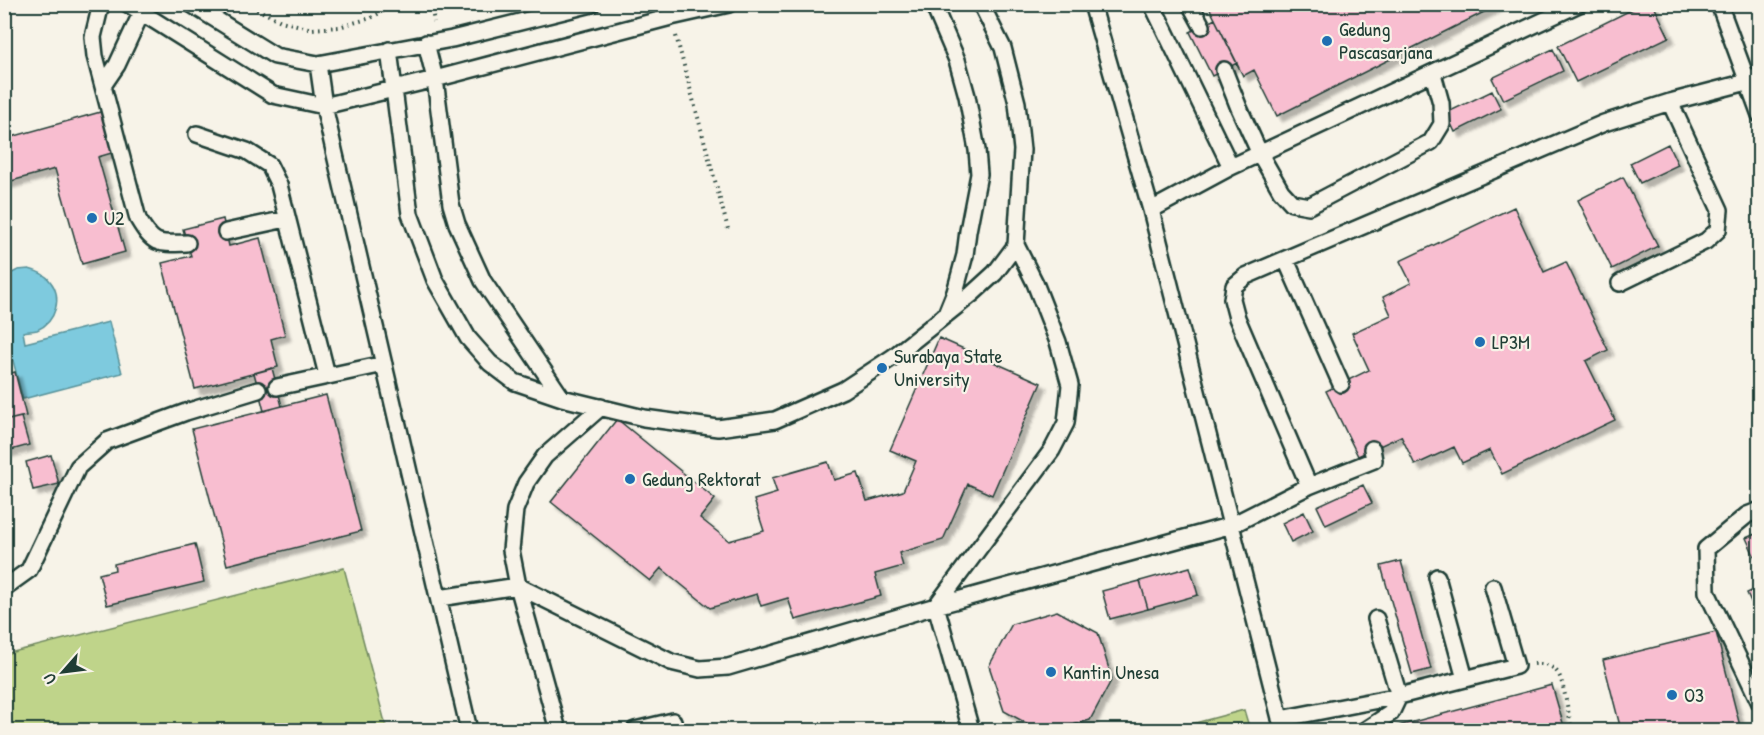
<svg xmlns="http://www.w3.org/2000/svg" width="1764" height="735" viewBox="0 0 1764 735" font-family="'Patrick Hand',sans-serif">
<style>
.green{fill:#bfd48a;stroke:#6f885f;stroke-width:1.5}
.water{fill:#7ecade;stroke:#58929a;stroke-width:1.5}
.building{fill:#f8bed0;stroke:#1f3d34;stroke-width:1.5;filter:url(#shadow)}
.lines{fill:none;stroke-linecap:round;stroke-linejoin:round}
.lane-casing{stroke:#1f3d34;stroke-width:20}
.path{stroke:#1f3d34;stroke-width:4;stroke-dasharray:1.5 4.5;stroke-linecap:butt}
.lane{stroke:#f7f3e8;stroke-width:15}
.poi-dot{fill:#1f6fb2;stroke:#f7f3e8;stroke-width:2}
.labels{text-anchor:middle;stroke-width:4.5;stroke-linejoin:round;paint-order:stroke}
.poi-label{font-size:20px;fill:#1f3d34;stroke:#f7f3e8;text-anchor:start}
</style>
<defs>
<filter id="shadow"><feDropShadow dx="5.5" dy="5.5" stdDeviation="1.5" flood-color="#0004"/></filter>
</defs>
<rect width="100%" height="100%" fill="#f7f3e8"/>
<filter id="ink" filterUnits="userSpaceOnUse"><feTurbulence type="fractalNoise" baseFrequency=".0167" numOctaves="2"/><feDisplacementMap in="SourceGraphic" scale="12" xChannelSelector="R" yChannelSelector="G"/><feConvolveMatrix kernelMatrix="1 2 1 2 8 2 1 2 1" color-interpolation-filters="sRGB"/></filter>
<g filter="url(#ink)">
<path class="green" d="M344,568L387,730H5V654Z
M1244,710L1250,730H1169Z"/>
<path class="water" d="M29,269C37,271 45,274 50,281C63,297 56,322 37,330C33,331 27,331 23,332L25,343L109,322L122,373L23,399L5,330L4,277L18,270Z"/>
<path class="building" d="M1218,4H1500L1277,116L1254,70L1243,76L1210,9Z
M1643,4H1653L1669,37L1576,82L1558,46Z
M1215,19L1237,63L1212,76L1190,32Z
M1553,49L1563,71L1503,100L1492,78Z
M1492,91L1501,109L1455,132L1446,113Z
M104,111L115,152L98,157L125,252L82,264L55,169L4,183V139Z
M1668,144L1678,165L1640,183L1630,163Z
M1623,177L1658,246L1612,269L1578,200Z
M1514,207L1544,272L1566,262L1608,350L1586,361L1615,420L1502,474L1490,450L1462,463L1454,447L1415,465L1401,436L1358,456L1326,391L1369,370L1352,333L1391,315L1383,297L1411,283L1400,261Z
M223,219L229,246L260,238L285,335L271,339L278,367L195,389L162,263L191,256L183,229Z
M939,338L1041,383L992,495L968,484L943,540L899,553L903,566L875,574L881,596L795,620L788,598L761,606L757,594L710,608L661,568L650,581L551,502L617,419L715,499L700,518L729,541L764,531L754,500L777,493L772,478L828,462L834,480L858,473L867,501L903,491L916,461L890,450Z
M272,368L282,406L264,411L254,373Z
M15,372L26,416L4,421V375Z
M326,395L361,531L227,565L192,429Z
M21,417L29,445L4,452V421Z
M51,455L59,484L33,490L26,462Z
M1363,485L1372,503L1326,525L1317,506Z
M1304,512L1313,531L1291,542L1282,523Z
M1760,532V568L1746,538Z
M195,544L204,582L107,605L99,574L115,570L114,564Z
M1401,561L1431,669L1412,674L1381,566Z
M1190,567L1198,595L1148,609L1140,581Z
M1140,581L1148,609L1110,619L1102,591Z
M1760,587V621L1747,593Z
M1057,611L1098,633L1112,679L1090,720L1055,730H1039L1004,711L989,666L1012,624Z
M1716,632L1741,730H1621L1603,660Z
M1552,685L1565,730H1383Z"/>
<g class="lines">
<defs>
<path id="lane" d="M101,4L93,37L95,56L138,219C154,246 158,244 187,243
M128,4L273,95L324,106L435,79L671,17L729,4
M191,4L275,56L318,64L452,39L592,4
M933,4L957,60L967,96L977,150L979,174L968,231L965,255L955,292L946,314
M1092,4L1151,210L1283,730
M1152,4L1231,167
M1190,4L1202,26
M1719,4L1760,115
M426,43L435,79L451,204L457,224L483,281L562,398
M389,50L410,214L435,280L468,338L490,363L515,382L562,398L644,418L718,428L775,420L843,390L893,357L972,294L995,273L1016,245L1022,150L1017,103L1003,48L981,4
M318,64L324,106L333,146L469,730
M1224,70L1239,108L1260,154L1281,191L1292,203L1309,206L1431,142L1442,124L1441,103L1433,74
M104,84L117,65L145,5
M197,134L247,151L269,165L279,185L327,375
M1151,210L1231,167L1579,4
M226,232L286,219
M1286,260L1341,384
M1620,283L1706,241L1718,230L1720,210L1670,102
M277,387L384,364
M1309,486L1237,318L1232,299L1234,286L1246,276L1604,123L1670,102L1747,82L1760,75
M1760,510L1747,515L1706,549L1707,592L1760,703
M1437,577L1465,679
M518,586L671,662L700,669L728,667L936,606L1232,525L1309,486L1374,460L1372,449
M518,586L558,730
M4,588L29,570L78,467L107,441L186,412L258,390
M439,598L518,586L511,550L515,510L526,483L545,456L601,407
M1280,719L1399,696L1516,666L1493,587
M635,730L673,721L676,730
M971,730L936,606L1052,450L1066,423L1070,385L1058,342L1035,283L1016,245
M1365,730L1391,713L1399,696L1376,619"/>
</defs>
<use href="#lane" class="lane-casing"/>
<path class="path" d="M246,4L281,21L312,29L339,27L371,18L395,4
M431,4L434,22
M481,8L492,4
M676,36L728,229
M1534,664C1544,663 1554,666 1559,675C1564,684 1569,718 1572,730"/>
<use href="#lane" class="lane"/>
</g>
</g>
<g class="poi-dot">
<circle cx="1327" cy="41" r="6"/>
<circle cx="92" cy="218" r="6"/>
<circle cx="1480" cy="342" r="6"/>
<circle cx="882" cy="368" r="6"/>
<circle cx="630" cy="479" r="6"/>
<circle cx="1051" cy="672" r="6"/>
<circle cx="1672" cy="695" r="6"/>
</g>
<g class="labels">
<g class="poi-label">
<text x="1339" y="36">Gedung<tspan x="1339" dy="23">Pascasarjana</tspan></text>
<text x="104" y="225">U2</text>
<text x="1492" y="349">LP3M</text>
<text x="894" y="363">Surabaya State<tspan x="894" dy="23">University</tspan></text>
<text x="642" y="486">Gedung Rektorat</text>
<text x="1063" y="679">Kantin Unesa</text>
<text x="1684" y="702">O3</text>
</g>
</g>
<rect width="1764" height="735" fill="none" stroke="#f7f3e8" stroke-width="24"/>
<rect x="12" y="12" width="1740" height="711" fill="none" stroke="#1f3d34" stroke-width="2" filter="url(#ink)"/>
<g transform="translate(63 672) rotate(242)" stroke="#f7f3e8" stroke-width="4.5" paint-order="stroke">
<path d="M0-4.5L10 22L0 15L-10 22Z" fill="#1f3d34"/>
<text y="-9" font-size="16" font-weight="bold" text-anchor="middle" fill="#1f3d34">U</text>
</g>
</svg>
